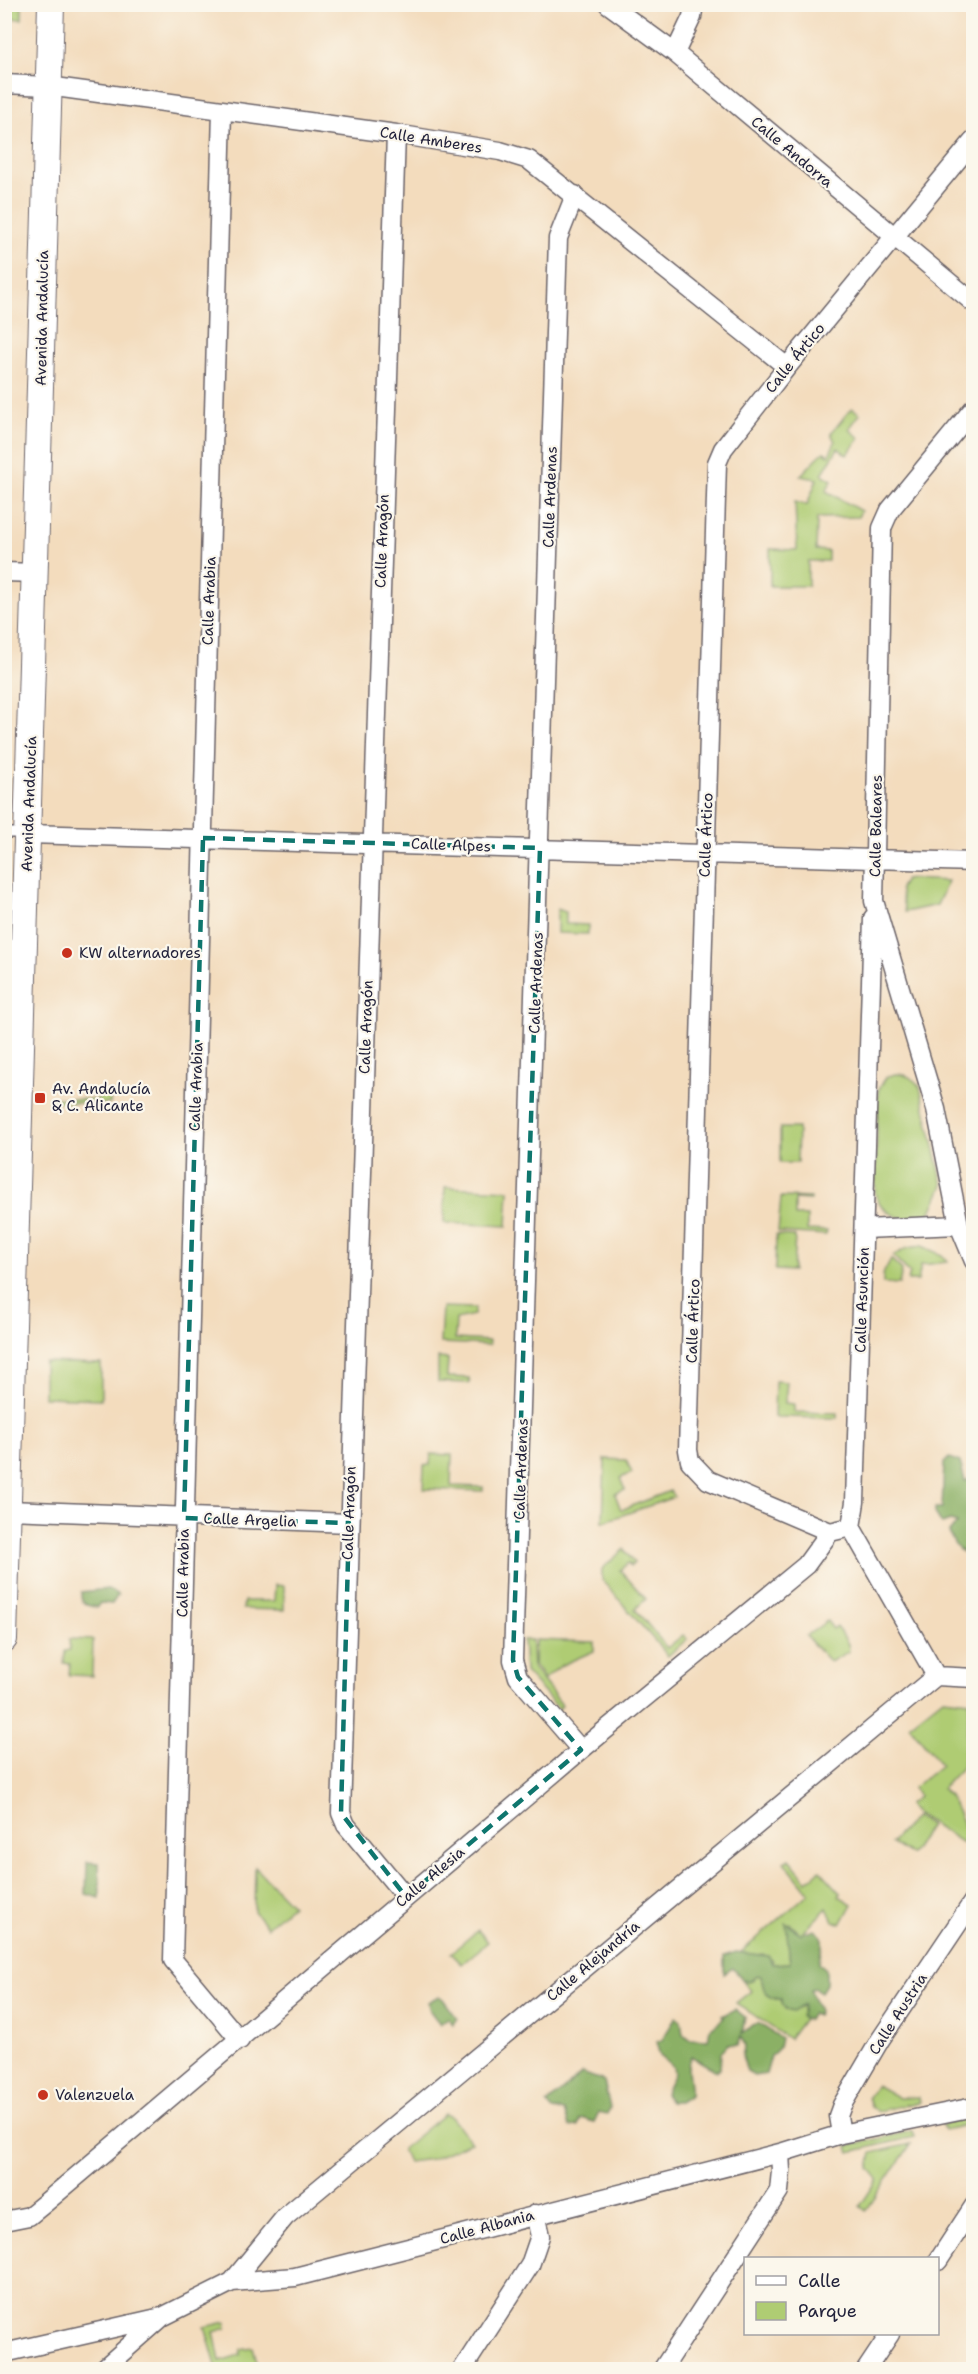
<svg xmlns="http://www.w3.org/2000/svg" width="978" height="2374" viewBox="0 0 978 2374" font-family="'Shantell Sans',sans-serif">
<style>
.green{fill:#afcc73;stroke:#687757;stroke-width:1.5}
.forest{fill:#8bb065;stroke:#566950;stroke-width:1.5}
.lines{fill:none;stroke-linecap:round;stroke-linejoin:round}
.lane-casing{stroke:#6b6368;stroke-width:12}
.street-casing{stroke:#6b6368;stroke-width:21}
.secondary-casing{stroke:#6b6368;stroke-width:28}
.lane{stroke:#fff;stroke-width:9}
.street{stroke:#fff;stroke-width:18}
.secondary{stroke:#fff;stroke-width:26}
.marked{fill:none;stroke:#0f766e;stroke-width:4.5;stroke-dasharray:12 8;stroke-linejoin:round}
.poi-dot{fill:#c8321e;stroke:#fbf7ec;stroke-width:2}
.labels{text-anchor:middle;stroke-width:4.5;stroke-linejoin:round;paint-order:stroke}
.street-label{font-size:15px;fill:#22223b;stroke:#fbf7ec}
.poi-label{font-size:15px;fill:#22223b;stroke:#fbf7ec;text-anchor:start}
</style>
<rect width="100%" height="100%" fill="#fbf7ec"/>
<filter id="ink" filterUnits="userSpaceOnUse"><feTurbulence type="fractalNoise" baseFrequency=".0167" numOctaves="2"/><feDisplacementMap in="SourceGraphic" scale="12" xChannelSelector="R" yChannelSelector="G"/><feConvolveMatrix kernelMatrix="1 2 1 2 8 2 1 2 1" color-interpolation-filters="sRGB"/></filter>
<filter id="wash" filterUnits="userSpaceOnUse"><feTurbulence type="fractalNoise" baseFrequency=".008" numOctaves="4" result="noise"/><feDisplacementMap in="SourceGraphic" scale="24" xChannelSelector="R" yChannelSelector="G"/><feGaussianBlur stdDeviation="1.35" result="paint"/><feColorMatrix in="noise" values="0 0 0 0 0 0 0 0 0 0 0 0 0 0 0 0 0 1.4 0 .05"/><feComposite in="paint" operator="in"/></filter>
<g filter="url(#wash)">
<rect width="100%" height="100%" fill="#f3dcbd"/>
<path class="green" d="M5,4L22,5V19L5,18Z
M852,408L860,414L849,429L860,438L847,455L838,448L822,474L832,480L826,491L861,511L858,517L817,518L816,550L828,551V561H808V586H770V549L797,550L795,502L807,505L817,479L800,476L820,455L824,452L829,455L835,442L831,433Z
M912,879L948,881L937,905L905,912L900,888L905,880Z
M557,909L566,912V924L588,925V934L557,933Z
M895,1074C907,1074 913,1078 920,1087L943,1185L931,1212C909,1225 884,1218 875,1194L878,1091L886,1077Z
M99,1091L111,1092L110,1104L54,1102V1098L98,1100Z
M780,1128H798L797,1163H780Z
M445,1187L509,1190L507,1226L444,1223Z
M781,1197L810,1198V1200L795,1199V1216H807V1230L827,1231L826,1235L778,1232Z
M776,1235L795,1236L793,1271L775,1270Z
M922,1246L942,1255L948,1262L921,1265L918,1281H908L910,1273L893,1256L907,1248Z
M891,1259L902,1270L899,1284L883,1283V1274Z
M442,1307L475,1308L474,1315L456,1319L455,1339L489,1341V1345L440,1343Z
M438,1358L448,1359L447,1377L469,1378L470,1383L438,1382Z
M44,1362L101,1364V1399L44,1397Z
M775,1381L787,1382L785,1403L794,1404V1412L837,1413V1418L774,1417Z
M431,1454L452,1455L451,1486L483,1487V1491L423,1489L424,1465H430Z
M605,1459L626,1460L632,1473L620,1478L625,1490L615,1494L621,1510L670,1491L674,1497L603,1522Z
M624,1549L634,1563L631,1566L628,1563L620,1570L646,1599L635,1609L667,1648L683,1635L687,1639L668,1656L602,1580V1569Z
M275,1585L284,1586V1610L243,1609L244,1601H274Z
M827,1621L833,1629L837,1626L848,1644L849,1651L830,1662L806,1636Z
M69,1639L93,1640L92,1676L69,1675L70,1664L64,1663L65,1651L70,1650Z
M523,1640H532L533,1668L562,1705L559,1709L525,1672Z
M535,1640L594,1642V1651L562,1665L544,1679L534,1665Z
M943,1698L970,1701L963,1766L942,1788L950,1797L973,1844L972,1849L917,1814L908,1805L919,1796L913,1788L941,1765L909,1725Z
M916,1816L930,1825L911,1855L891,1843Z
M789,1859L807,1881L820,1870L841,1893L839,1896L852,1904L841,1924L833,1921L827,1908L801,1934L790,1924L787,1930L790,1963L772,1964V1960L763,1954L752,1956L740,1953L809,1893L784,1862Z
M255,1867L292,1905L267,1927L254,1911Z
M478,1930L488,1942L462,1964L451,1953Z
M757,1974L761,1976C763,1989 766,2000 781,1999L785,2009L803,2005L801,2017L804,2019L789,2039L736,2003L751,1991L743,1980L752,1981Z
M876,2085L899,2098L918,2097L919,2102L878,2111L871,2107L868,2097Z
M444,2114L451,2117L471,2142L431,2159L408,2162L402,2149Z
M973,2117V2124L944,2130L942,2124Z
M912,2131L914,2137L849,2152L847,2146Z
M911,2144L866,2211L860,2206L878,2179L869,2168L872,2153Z
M226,2322L227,2328L214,2332L220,2361L240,2355L241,2349L253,2347L259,2369H217L205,2327Z"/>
<path class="forest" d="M949,1458L960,1462L965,1481L973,1478V1511L971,1516L973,1521V1552C960,1558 953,1543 949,1532L957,1523L950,1521L942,1524L935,1513V1508H942L944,1463Z
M108,1589L118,1595L112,1604L100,1603L97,1607C86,1606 80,1604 81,1592Z
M87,1862L99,1863L100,1898L86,1894Z
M786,1923L801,1934L815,1929C828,1940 820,1949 819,1963L826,1969V1984L821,1992L814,1988L810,1990L819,2011L817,2015L812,2013L808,2020L801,2017L803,2005L793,2012C785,2011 783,2006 781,1999C765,2000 763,1989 761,1976L757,1975L751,1981L743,1980L733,1968L724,1974V1956L736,1952L769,1956L772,1964L790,1963Z
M439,1996L443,1999L457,2018L453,2024L448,2018L440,2024L430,2011L428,2002Z
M735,2009L745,2017L742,2034L752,2025L758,2023L781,2038L779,2048L771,2056L766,2074L754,2076L747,2072L742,2055L745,2046L741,2037L738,2045L728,2044L721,2052L720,2069L716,2071L691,2056C684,2069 692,2082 690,2095L679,2102H670L665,2093L674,2073L673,2067L660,2056L656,2042L662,2040L676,2017L681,2021L683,2034L689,2039L708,2040L710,2029L724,2018L722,2016Z
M582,2073L604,2081L610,2108L607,2114L599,2112L594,2122L584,2119L580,2120L578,2126L569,2127L564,2111L553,2110L547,2104Z"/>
</g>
<g filter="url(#ink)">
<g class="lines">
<defs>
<path id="lane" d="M4,833H25"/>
<path id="street" d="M608,4L675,53L974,303
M675,53L692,17L694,4
M4,84L48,86L396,134L500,151L529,160L787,367
M222,110L173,1960L240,2040
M396,134L341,1813L346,1825L406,1897
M575,195L558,238L513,1660L518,1677L581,1750
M974,408L890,510L882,528L874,901L936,1109L959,1225L974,1261
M4,572L36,573
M28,834L974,862
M873,918L855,1502L851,1527L936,1676
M864,1229L959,1225
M8,1510L349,1523
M830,1532L708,1480L690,1461L688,1450L717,463L723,449L787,367L974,140
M841,2134L838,2116L842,2105L880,2040L974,1900
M4,2221L29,2216L45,2203L581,1750L806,1565L830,1532L851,1527
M938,2261L974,2206
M232,2282L285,2217L936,1676L974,1678
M4,2353L162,2317L232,2282L295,2277L780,2153L841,2134L974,2107
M102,2370L161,2318
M462,2370L530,2265L540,2236L535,2214
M662,2370L779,2191L781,2171L780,2153
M866,2370L890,2334"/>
<path id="secondary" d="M4,1639L51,4"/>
</defs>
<use href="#lane" class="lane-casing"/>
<use href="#street" class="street-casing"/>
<use href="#secondary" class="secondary-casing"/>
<use href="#lane" class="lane"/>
<use href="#street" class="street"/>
<use href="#secondary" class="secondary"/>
</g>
</g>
<path class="marked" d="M203,838L540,848L513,1660L518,1677L581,1750L406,1897L341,1813L349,1523L184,1518Z"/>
<g class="poi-dot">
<circle cx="67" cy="953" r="6"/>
<rect x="34" y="1092" width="12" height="12" rx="3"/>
<circle cx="43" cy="2095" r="6"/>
</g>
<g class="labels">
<g class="street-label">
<text transform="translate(431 140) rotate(9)" y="5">Calle Amberes</text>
<text transform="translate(792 152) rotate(40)" y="5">Calle Andorra</text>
<text transform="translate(42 318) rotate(-89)" y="5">Avenida Andalucía</text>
<text transform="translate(795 358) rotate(-51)" y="5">Calle Ártico</text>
<text transform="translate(550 497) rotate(-88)" y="5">Calle Ardenas</text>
<text transform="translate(382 541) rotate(-88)" y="5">Calle Aragón</text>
<text transform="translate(209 601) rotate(-88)" y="5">Calle Arabia</text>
<text transform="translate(29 804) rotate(-88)" y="5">Avenida Andalucía</text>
<text transform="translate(876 826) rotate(-89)" y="5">Calle Baleares</text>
<text transform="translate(706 835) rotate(-88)" y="5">Calle Ártico</text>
<text transform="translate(451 845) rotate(2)" y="5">Calle Alpes</text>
<text transform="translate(536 983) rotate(-88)" y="5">Calle Ardenas</text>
<text transform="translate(366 1027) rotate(-88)" y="5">Calle Aragón</text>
<text transform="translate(196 1087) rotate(-88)" y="5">Calle Arabia</text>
<text transform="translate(862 1300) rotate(-88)" y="5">Calle Asunción</text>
<text transform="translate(693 1321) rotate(-88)" y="5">Calle Ártico</text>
<text transform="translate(521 1469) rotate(-88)" y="5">Calle Ardenas</text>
<text transform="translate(349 1513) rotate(-88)" y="5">Calle Aragón</text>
<text transform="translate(250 1520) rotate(2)" y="5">Calle Argelia</text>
<text transform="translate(183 1573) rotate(-89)" y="5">Calle Arabia</text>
<text transform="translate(430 1877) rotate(-40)" y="5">Calle Alesia</text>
<text transform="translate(593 1961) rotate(-40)" y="5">Calle Alejandría</text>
<text transform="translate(898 2014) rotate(-57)" y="5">Calle Austria</text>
<text transform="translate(487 2227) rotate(-15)" y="5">Calle Albania</text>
</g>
<g class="poi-label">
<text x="79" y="958">KW alternadores</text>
<text x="52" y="1094">Av. Andalucía<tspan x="52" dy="17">&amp; C. Alicante</tspan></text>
<text x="55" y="2100">Valenzuela</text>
</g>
</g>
<rect width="978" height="2374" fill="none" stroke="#fbf7ec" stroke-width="24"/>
<rect x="744" y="2257" width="195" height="78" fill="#fbf7ec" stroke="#a4a2a5" stroke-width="1.5"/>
<rect x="756" y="2276" width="30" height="9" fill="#ffffff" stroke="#a4a2a5" stroke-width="1.5"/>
<text x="798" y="2287" font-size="18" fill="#22223b">Calle</text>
<rect x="756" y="2302" width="30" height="18" fill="#afcc73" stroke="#a4a2a5" stroke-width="1.5"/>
<text x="798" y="2317" font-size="18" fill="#22223b">Parque</text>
</svg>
